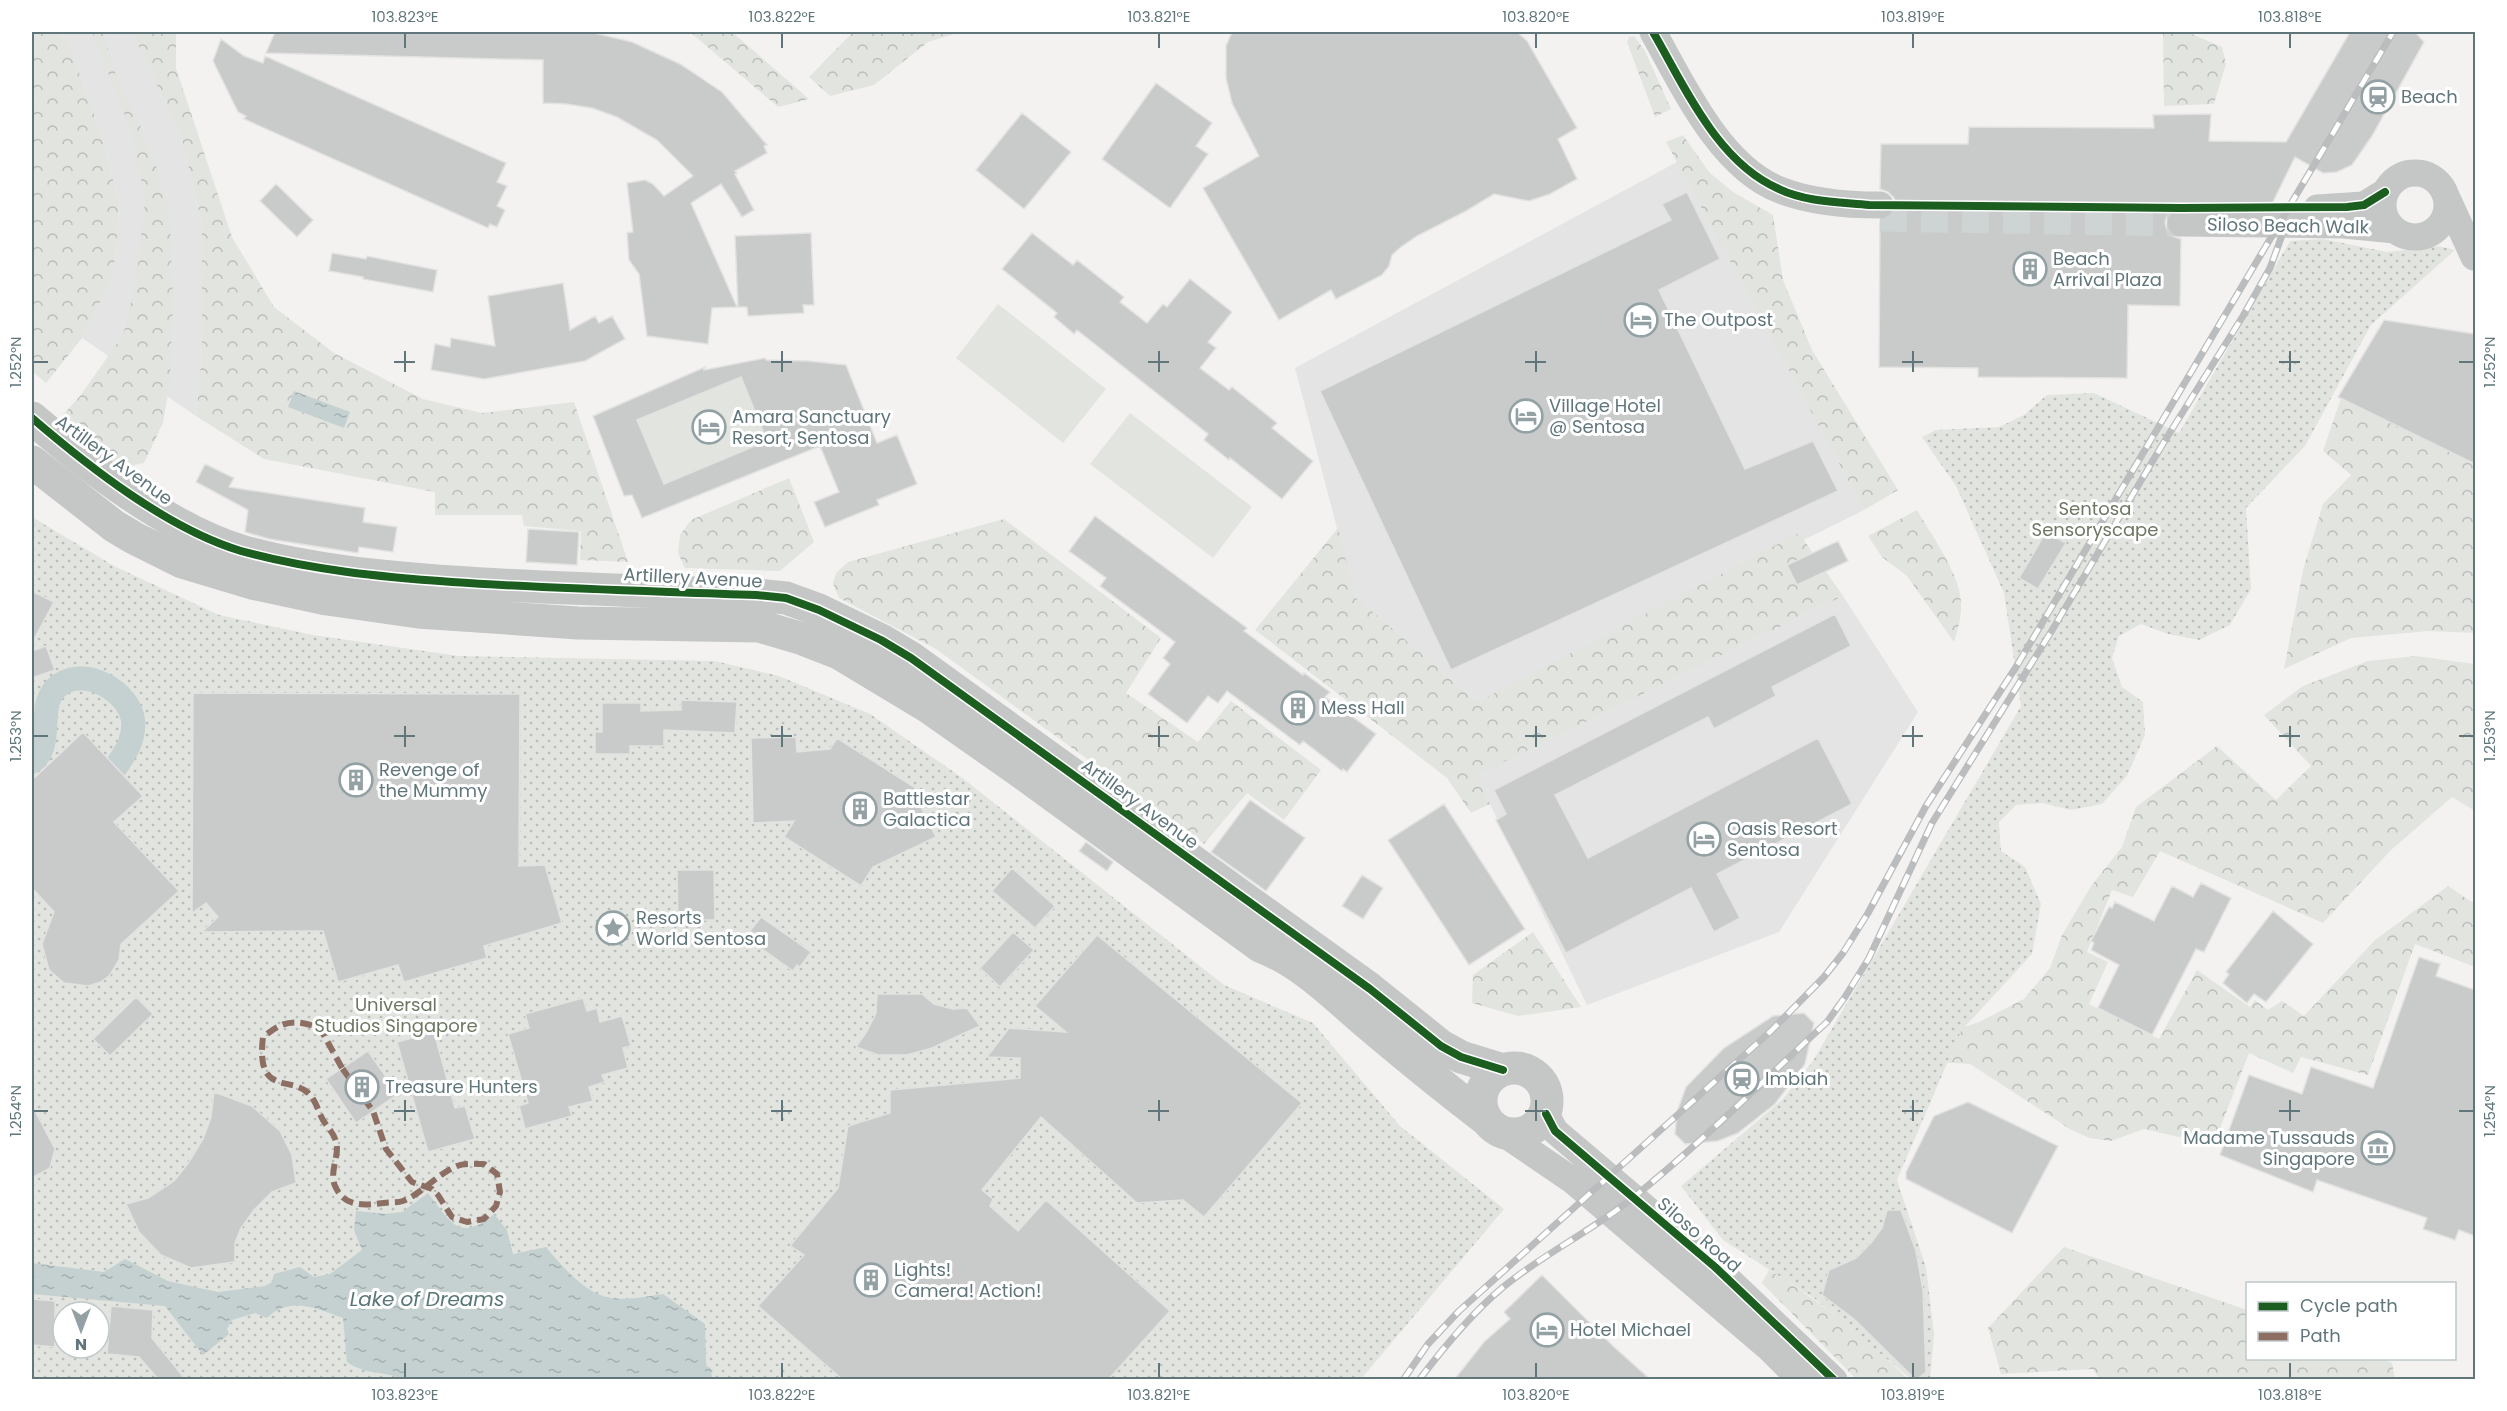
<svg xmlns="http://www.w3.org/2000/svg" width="2507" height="1411" viewBox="0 0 2507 1411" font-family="Poppins,sans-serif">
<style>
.built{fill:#e3e4e3}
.grass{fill:#e2e4df}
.forest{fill:url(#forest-crowns)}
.park{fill:url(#park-dots);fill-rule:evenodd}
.water{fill:url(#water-ripples)}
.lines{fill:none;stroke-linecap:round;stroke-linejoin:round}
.canal{stroke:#c5d1d1;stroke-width:24}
.building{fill:#c9cbca;stroke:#e2e2e1;stroke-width:1.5;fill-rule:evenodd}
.minor-tunnel{stroke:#ced3d4;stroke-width:27;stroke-dasharray:27 14;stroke-linecap:butt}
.minor{stroke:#c5c7c7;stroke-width:27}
.tertiary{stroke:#c5c7c7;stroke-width:33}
.rail-casing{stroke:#bbbcbd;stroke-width:7}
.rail{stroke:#fff;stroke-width:4.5;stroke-dasharray:14;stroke-linecap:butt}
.quiet{stroke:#8d6e63;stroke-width:6;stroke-dasharray:12 6;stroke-linecap:butt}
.cycleway-casing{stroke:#fff;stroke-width:11}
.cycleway{stroke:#1b5e20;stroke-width:8}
.ticks{fill:none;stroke:#60767b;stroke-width:2}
.labels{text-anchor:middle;stroke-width:6;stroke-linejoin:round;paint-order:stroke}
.poi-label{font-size:18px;fill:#60767b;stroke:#fff;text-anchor:start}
.street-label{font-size:18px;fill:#60767b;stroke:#fff}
.park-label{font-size:18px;fill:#6d7863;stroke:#fff}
.water-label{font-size:20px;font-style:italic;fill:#5a7777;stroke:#fff}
.neatline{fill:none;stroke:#60767b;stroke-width:2}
.ticks-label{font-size:15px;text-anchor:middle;fill:#60767b}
</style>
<defs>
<pattern id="forest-crowns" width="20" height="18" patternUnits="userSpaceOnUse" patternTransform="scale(1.5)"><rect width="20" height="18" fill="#e2e4df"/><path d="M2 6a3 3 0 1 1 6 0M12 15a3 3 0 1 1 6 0" fill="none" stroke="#bbbdba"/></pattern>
<pattern id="park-dots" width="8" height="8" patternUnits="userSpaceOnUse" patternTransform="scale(1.5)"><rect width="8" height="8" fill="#e2e4df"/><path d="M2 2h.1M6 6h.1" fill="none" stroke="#bbbdba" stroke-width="1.8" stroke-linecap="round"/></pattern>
<pattern id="water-ripples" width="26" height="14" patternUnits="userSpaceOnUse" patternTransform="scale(1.5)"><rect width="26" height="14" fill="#c5d1d1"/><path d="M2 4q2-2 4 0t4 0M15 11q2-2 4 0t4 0" fill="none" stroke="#a3aeaf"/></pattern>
</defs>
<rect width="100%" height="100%" fill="#f3f2f1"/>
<path class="built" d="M59,32H132L182,138L202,225V351L196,416L82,338L113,277L120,207L100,131L70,47Z
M1677,162L1864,510L1478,702L1355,597L1295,368Z
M1843,596L1918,712L1779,932L1587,1005L1476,775Z"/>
<path class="grass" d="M998,304L1106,389L1063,443L956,358Z
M741,377L767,441L664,484L637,420Z
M1130,413L1252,507L1213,558L1090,464Z"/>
<path class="forest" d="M32,32H59L70,47L100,131L120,207L113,277L82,338L46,383L32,371Z
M92,32H103L120,89L139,123L156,166L170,221L173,303L170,381L163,423L144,463L121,468L110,464L61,417L80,396L123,335L136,282L145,201L133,137Z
M132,32H176V68L232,237L274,307L334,353L423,399L482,413L574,402L628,562L580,560L581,531L524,526L522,515H435V492L264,459L196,416L202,351V225L182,138Z
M690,32H732L809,99L778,107Z
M853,32H961L928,42L874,85L830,96L809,77Z
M2163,32H2187L2222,47L2226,64L2214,104L2164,106Z
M1634,36L1645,51L1671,109L1655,117L1627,42L1629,37Z
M1683,135L1709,172L1733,192L1773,215L1783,280L1812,350L1898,490L1864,510L1666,142Z
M2341,398L2475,462V633L2429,631L2351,638L2284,669L2303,570L2323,504L2351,475L2323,451Z
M789,478L814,542L780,571L685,568L678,553L680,535L691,520Z
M1917,510C1931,534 1959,573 1961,601C1962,615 1958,630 1954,642L1907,576L1882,557L1868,536Z
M1004,519L1161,638L1126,693L1198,742L1231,701L1321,770L1284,820L1247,793L1204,844L936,649L839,598L833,583L836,573L848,562Z
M1338,528L1355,597L1478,702L1799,533L1843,596L1477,775L1490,804L1471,813L1447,778L1255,630Z
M2416,656L2475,664V811L2452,797L2390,851L2323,923L2160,851L2133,897L2112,890L2087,952L2108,962L2089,1004L2159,1039L2197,970L2250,1007L2255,1000L2268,1010L2282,1001L2304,1016L2375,940L2448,886L2475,904V967L2415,944L2368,1075L2301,1057L2293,1073L2249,1053L2219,1131L2179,1137L2144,1129L2111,1141L2089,1138L2070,1129L1970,1064L1920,1061L1940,1035L1979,1022L2024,999L2050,968L2062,935L2091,886L2122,847L2136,807L2217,746L2276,800L2311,766L2264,715L2303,686L2368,661Z
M1533,932L1581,1007L1518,1016L1472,1003L1473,975Z
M2064,1247L2247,1310L2248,1358L2384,1359L2392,1363L2395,1379L2101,1380L2092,1369L2001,1374L1988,1328Z
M1769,1270C1820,1301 1866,1338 1908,1379H1856L1762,1283Z"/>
<path class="park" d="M2323,239L2387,252L2438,246L2455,250L2371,325L2305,446L2246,508L2251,589L2230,625L2199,640L2168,634L2141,624L2119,636L2112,658L2122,687L2143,702L2145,735L2127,776L2102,804L2071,810L2042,803L2016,805L1999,822L2001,851L2025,867L2041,904L2032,954L1961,1031L1897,1180L1926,1267L1934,1334L1930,1379H1911L1815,1299L1723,1240L1681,1186L1782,1100L1813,1061L2021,706L2004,593L1956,486L1922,437L1936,430L1999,427L2024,415L2047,395L2094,393L2179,433L2290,241Z
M32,517L114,566L219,615L313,635L459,656L715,661L779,676L870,714L961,777L1224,985L1313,1023L1400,1126L1504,1209L1361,1379L32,1380ZM63,1312H99V1348H63Z"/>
<path class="water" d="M294,391L350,412L344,428L288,407Z
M428,1193C449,1220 459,1244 494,1214L507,1230L513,1254L546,1247C560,1264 577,1284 598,1294C616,1303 644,1297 663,1294L705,1324L706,1366L711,1368L712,1379H402C381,1370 368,1376 347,1362L343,1318C318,1309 290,1295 267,1318L255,1313L232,1320L227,1329L229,1334L203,1355L165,1306L32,1294V1263L104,1272L125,1259L168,1281L218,1292L265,1286L272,1282L274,1274L300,1267L314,1277L330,1274L362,1250L354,1230L356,1211L386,1214L402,1212Z"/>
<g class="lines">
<path class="canal" d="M32,762C57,742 33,703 61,684C87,667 129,692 133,720C135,739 126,752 116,767"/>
</g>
<path class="building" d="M275,32H590L632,42L680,64L722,92L767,145L764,146L767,153L735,171L737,173L735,174L754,210L742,217L721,184L691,203L737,307L712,308L708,344L647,336L639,274L629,260L627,233L633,232L627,183L645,180L653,184L664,196L693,176L657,140L617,117L592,108L566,104L543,103V60L266,53Z
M1232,32H1517L1527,41L1577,128L1558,139L1577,179L1550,194L1529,201L1494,194L1466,211L1417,236L1401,247L1392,255L1389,266L1382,275L1336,299L1331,290L1279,320L1203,188L1259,156L1232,103L1226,78V46Z
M2350,32H2415L2424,42L2372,136L2352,165L2337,172L2323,173L2295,157L2272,204L2181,205L2168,214L2165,222L2167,230L2172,236L2181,239L2180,306L2128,305L2127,378L1978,377V368L1879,367L1880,221L1887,219L1893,214L1896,205L1894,198L1888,192L1880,189L1881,144H1968L1969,127L2154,128L2153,115L2211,114L2209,141L2286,142Z
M221,39L244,56L263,63L265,56L506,163L497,182L507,186L497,206L505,210L497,227L490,224L488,228L244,119L246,116L238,112L213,61Z
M1156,83L1212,123L1196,146L1208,154L1170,208L1102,159Z
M1022,113L1071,152L1024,209L976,170Z
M276,184L313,220L297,237L260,201Z
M1687,192L1720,259L1659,290L1745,469L1813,441L1838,491L1451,670L1320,391L1671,220L1662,204Z
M811,233L814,305H803L804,313L748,316L747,307H738L735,236Z
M1032,233L1073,265L1077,260L1124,297L1120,302L1147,323L1163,304L1167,307L1190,279L1232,312L1208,342L1216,348L1200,368L1229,390L1232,387L1277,423L1272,428L1313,461L1282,499L1230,458L1229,460L1204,440L1208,434L1077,330L1074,334L1054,317L1057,313L1002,269Z
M332,253L366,259L367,256L437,270L433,292L363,279V277L329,271Z
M563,283L570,330L595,316L599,323L612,316L625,339L585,361L501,376L484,379L431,370L435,344L450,347L451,338L495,346L488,296Z
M2384,320L2475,334V464L2338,397Z
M765,358L766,360L808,361L846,365L877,443L897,435L917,484L877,500L879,505L825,527L814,502L839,492L820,446L642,518L632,495L624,496L593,416L705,367L704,370ZM741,377L767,441L664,484L637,420Z
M205,464L234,478L229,487L365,508L363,522L397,527L393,552L359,547L358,553L269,539L245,532L248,510L196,482Z
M1095,516L1247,628L1244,631L1303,675L1304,673L1330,692L1325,697L1376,734L1347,772L1343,769L1342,771L1303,741L1300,745L1227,691L1218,703L1208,696L1187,723L1148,694L1170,664L1163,658L1175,642L1100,586L1106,578L1069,551Z
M528,529L579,532L577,565L526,562Z
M2046,532L2066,543L2038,589L2019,578Z
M1838,541L1848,561L1797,585L1787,565Z
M32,591L54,602L32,643Z
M1835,614L1851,646L1772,687L1776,696L1714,729L1708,717L1555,795L1588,858L1818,738L1852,804L1717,874L1740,918L1714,932L1691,888L1566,953L1496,820L1506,814L1494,790Z
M46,646L55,670L32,678V651Z
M193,693L520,694L519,866L545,865L562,923L484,946L487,958L404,982L398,965L338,982L323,931L202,932L218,917L206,903L192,913Z
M681,700L737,702L735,733L664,730V746H630V754H595V732H602V703H641V711L681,710Z
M83,732L143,796L114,822L179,891L121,944L119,960L110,975L101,982L88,986L64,983L49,970L42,944L54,912L32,888V780Z
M796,737L797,752L830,749L837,738L925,794L919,803L936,837L873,867L861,886L784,837L794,821L753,823L751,738Z
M1250,800L1305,838L1266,891L1211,852Z
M1444,804L1525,929L1469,965L1388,840Z
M1086,842L1113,862L1107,871L1079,851Z
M1012,868L1055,906L1035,928L992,891Z
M677,870H714L715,920H678Z
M1362,875L1383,888L1363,919L1342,906Z
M2201,883L2231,898L2204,952L2196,949L2152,1035L2098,1008L2119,965L2091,950L2094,943L2091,941L2109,907L2112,908L2115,902L2154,921L2172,886L2193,897Z
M2273,911L2313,944L2266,1002L2254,994L2247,1003L2223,983L2229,974L2226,972Z
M761,917L811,952L800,967L797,965L793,971L751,941L755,934L750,931Z
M1013,932L1034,950L1000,987L980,968Z
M1097,935L1302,1103L1204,1217L1183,1200L1137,1203L1041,1117L982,1190L993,1199L990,1206L1018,1231L1046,1200L1170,1311L1108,1380H843L758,1306L804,1255L790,1246L838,1188L848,1126L890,1113V1090L1020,1078V1058L987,1057L1009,1028L1066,1032L1035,1006Z
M2419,957L2440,964L2436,976L2475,990V1236L2459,1230L2455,1240L2423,1229L2427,1218L2317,1180L2313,1192L2220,1155L2249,1075L2302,1094L2311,1067L2373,1088Z
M877,994H922L934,1004L953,1009L967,1008L980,1026L932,1048L907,1055H878L856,1047L867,1031L876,1013Z
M136,997L153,1014L110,1056L93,1039Z
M583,998L587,1011L597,1008L600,1022L622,1016L631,1046L623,1048L628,1068L602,1075L605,1082L589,1087L593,1101L569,1107L572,1116L525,1129L519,1106L528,1103L508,1034L529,1028L525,1014Z
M1804,1013L1814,1023L1805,1064L1775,1104L1738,1133L1718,1141L1685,1144L1675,1134L1677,1112L1686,1087L1724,1048L1773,1016Z
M434,1032L455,1108L465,1106L475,1139L428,1152L397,1042Z
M368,1051L398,1094L356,1123L326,1079Z
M214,1092L252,1106L280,1131L292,1155L296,1183L272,1192L254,1210L241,1228L235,1243V1262L191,1268L161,1255L139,1232L126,1204L148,1198L174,1181L189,1162L203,1139L211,1117Z
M1968,1102L2058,1146L2012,1233L1906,1179V1172L1934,1116Z
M32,1105L55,1149L50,1168L32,1178Z
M1887,1210H1901L1916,1251L1923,1290L1926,1372L1916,1380L1854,1319L1822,1295L1829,1270L1856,1258L1871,1243L1882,1228Z
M1542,1275L1613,1346L1651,1380H1454L1484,1342L1510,1319L1504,1312Z
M32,1299L55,1301V1347L32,1345Z
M111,1306L153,1310L152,1338L186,1380H159L139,1357L107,1354Z"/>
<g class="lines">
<path class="minor-tunnel" d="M1880,218L2181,223"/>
<path class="minor" d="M1653,32C1683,85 1720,167 1780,190C1811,202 1848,205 1880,205
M2383 205a32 32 0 1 1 64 0a32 32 0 1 1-64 0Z
M2446,196L2474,257
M2317,208L2364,205L2385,192
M2181,223L2344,225L2395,230
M1546,1114L1555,1131L1715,1267L1834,1380
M1500,1131L1572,1180L1769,1348L1801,1380"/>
<path class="tertiary" d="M32,418C89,467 168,529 241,551C309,570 382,577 452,582C554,589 655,591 756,595L786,598L819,610L881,640L911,658L1370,989L1441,1046L1461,1057L1503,1070
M32,462L114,526L134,538L182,562L252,583L327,599L418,612L578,623L759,626L803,639L839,653L927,706L1021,772L1260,946C1302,962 1334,995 1368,1024C1407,1057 1446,1089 1487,1120
M1481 1101a33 33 0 1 1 66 0a33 33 0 1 1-66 0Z"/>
<defs>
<path id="rail" d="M1403,1380L1428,1344L1459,1311L1771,1031L1824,977L1843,953L1868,913L1926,806L2016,667L2393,32
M1419,1380C1444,1347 1471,1314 1502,1288C1543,1254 1592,1231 1634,1197C1701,1143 1763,1081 1827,1022L1845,997L1869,958L1932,823L2051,632L2164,442L2243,316L2270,268L2284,230"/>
</defs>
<use href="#rail" class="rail-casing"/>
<use href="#rail" class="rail"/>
<path class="quiet" d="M342,1068L320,1028C293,1019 285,1020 263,1037C255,1102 297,1071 313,1099C317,1105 319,1113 323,1120C329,1130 336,1134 337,1148C337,1161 329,1175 336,1188C346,1208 365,1205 384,1203C390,1202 397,1203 403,1201C420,1195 437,1174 457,1166C464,1163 475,1164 484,1164L497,1174L500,1192L496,1206L484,1219L467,1222L452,1217L438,1195L432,1189L412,1182L386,1149L373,1111L342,1068"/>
<defs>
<path id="cycleway" d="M1653,32C1685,87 1717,162 1779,189C1806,202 1839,202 1869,205L2181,208L2347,207L2364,205L2385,192
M32,418C89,467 168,529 241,551C309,570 382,577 452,582C554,589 655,591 756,595L786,598L819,610L881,640L911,658L1370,989L1441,1046L1461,1057L1503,1070
M1546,1114L1555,1131L1715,1267L1834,1380"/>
</defs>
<use href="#cycleway" class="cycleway-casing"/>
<use href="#cycleway" class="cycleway"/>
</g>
<path class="ticks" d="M405,33V48M782,33V48M1159,33V48M1536,33V48M1913,33V48M2290,33V48M405,351V372M782,351V372M1159,351V372M1536,351V372M1913,351V372M2290,351V372M33,362H48M394,362H415M771,362H792M1148,362H1169M1525,362H1546M1902,362H1923M2279,362H2300M2459,362H2474M405,726V747M782,726V747M1159,726V747M1536,726V747M1913,726V747M2290,726V747M33,736H48M394,736H415M771,736H792M1148,736H1169M1525,736H1546M1902,736H1923M2279,736H2300M2459,736H2474M405,1100V1121M782,1100V1121M1159,1100V1121M1536,1100V1121M1913,1100V1121M2290,1100V1121M33,1111H48M394,1111H415M771,1111H792M1148,1111H1169M1525,1111H1546M1902,1111H1923M2279,1111H2300M2459,1111H2474M405,1363V1378M782,1363V1378M1159,1363V1378M1536,1363V1378M1913,1363V1378M2290,1363V1378"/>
<defs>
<symbol id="station-ring" viewBox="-11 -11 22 22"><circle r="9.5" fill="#fff" stroke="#93a1a4" stroke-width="1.5"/><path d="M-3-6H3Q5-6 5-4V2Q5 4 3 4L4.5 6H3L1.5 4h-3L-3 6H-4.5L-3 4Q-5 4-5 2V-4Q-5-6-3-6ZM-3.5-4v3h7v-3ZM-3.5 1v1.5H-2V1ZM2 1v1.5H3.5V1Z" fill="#93a1a4"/></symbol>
<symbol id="building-ring" viewBox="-11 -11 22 22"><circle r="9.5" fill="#fff" stroke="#93a1a4" stroke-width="1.5"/><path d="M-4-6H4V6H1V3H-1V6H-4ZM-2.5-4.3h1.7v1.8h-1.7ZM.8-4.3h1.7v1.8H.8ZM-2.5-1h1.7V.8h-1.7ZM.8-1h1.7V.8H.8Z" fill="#93a1a4"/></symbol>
<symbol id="hotel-ring" viewBox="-11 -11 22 22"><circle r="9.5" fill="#fff" stroke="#93a1a4" stroke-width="1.5"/><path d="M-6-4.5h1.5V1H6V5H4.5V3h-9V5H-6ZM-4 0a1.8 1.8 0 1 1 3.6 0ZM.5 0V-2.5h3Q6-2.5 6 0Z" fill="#93a1a4"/></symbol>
<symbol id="sight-ring" viewBox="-11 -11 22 22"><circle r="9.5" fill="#fff" stroke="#93a1a4" stroke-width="1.5"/><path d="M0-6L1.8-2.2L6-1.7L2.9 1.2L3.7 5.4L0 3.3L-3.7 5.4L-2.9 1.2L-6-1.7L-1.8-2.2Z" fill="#93a1a4"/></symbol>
<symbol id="museum-ring" viewBox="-11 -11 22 22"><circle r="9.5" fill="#fff" stroke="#93a1a4" stroke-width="1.5"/><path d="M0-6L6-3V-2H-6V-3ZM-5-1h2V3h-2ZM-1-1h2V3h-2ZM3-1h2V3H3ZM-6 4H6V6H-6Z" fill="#93a1a4"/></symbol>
</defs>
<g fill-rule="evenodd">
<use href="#station-ring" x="2359" y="78" width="38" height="38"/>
<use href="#building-ring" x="2011" y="250" width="38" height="38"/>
<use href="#hotel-ring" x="1622" y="301" width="38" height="38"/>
<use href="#hotel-ring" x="1507" y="397" width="38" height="38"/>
<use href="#hotel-ring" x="690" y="408" width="38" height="38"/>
<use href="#building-ring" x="1279" y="689" width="38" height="38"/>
<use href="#building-ring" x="337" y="761" width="38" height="38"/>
<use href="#building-ring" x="841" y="790" width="38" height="38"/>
<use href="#hotel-ring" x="1685" y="820" width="38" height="38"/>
<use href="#sight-ring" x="594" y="909" width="38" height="38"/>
<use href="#station-ring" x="1723" y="1060" width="38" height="38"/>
<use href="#building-ring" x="343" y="1068" width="38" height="38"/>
<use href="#museum-ring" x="2359" y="1129" width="38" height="38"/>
<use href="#building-ring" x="852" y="1261" width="38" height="38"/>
<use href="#hotel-ring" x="1528" y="1311" width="38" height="38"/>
</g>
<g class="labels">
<g class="poi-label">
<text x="2401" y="103">Beach</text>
<text x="2053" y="265">Beach<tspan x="2053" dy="21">Arrival Plaza</tspan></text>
<text x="1664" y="326">The Outpost</text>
<text x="1549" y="412">Village Hotel<tspan x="1549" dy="21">@ Sentosa</tspan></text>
<text x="732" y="423">Amara Sanctuary<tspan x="732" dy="21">Resort, Sentosa</tspan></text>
<text x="1321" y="714">Mess Hall</text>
<text x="379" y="776">Revenge of<tspan x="379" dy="21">the Mummy</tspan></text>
<text x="883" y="805">Battlestar<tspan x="883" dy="21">Galactica</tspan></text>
<text x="1727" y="835">Oasis Resort<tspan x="1727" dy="21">Sentosa</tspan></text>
<text x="636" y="924">Resorts<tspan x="636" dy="21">World Sentosa</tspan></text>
<text x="1765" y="1085">Imbiah</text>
<text x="385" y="1093">Treasure Hunters</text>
<text x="2355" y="1144" text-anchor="end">Madame Tussauds<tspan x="2355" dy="21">Singapore</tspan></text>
<text x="894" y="1276">Lights!<tspan x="894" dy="21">Camera! Action!</tspan></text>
<text x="1570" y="1336">Hotel Michael</text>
</g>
<g class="street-label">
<text transform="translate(2288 226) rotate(1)" y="6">Siloso Beach Walk</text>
<text transform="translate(114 460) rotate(36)" y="6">Artillery Avenue</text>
<text transform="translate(693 578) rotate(3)" y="6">Artillery Avenue</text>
<text transform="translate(1140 804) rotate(36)" y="6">Artillery Avenue</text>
<text transform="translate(1699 1235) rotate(41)" y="6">Siloso Road</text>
</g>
<g class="park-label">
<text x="2095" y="515">Sentosa<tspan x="2095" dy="21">Sensoryscape</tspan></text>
<text x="396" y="1011">Universal<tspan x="396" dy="21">Studios Singapore</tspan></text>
</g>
<g class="water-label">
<text x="427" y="1306">Lake of Dreams</text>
</g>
</g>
<rect width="2507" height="1411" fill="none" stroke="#ffffff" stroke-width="66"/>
<rect x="2246" y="1282" width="210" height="78" fill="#ffffff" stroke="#bfc8ca" stroke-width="1.5"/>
<rect x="2258" y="1302" width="30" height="9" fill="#1b5e20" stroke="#bfc8ca" stroke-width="1.5"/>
<text x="2300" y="1312" font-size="18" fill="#60767b">Cycle path</text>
<rect x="2258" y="1332" width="30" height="9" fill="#8d6e63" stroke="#bfc8ca" stroke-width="1.5"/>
<text x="2300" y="1342" font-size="18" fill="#60767b">Path</text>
<g transform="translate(81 1330) rotate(180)"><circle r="28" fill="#ffffff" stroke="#bfc8ca" stroke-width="1.5"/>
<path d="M0-4.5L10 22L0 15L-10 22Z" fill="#93a1a4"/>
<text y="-9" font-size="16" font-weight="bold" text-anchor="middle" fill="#60767b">N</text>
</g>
<rect x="33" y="33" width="2441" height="1345" class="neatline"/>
<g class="ticks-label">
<text x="405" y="22">103.823°E</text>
<text x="782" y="22">103.822°E</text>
<text x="1159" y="22">103.821°E</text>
<text x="1536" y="22">103.820°E</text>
<text x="1913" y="22">103.819°E</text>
<text x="2290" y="22">103.818°E</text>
<text transform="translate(2490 362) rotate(-90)" y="5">1.252°N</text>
<text transform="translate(16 362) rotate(-90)" y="5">1.252°N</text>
<text transform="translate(2490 736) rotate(-90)" y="5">1.253°N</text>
<text transform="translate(16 736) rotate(-90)" y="5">1.253°N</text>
<text transform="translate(2490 1111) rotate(-90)" y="5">1.254°N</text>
<text transform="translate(16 1111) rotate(-90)" y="5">1.254°N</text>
<text x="405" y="1400">103.823°E</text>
<text x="782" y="1400">103.822°E</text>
<text x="1159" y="1400">103.821°E</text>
<text x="1536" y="1400">103.820°E</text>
<text x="1913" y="1400">103.819°E</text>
<text x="2290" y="1400">103.818°E</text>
</g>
</svg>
